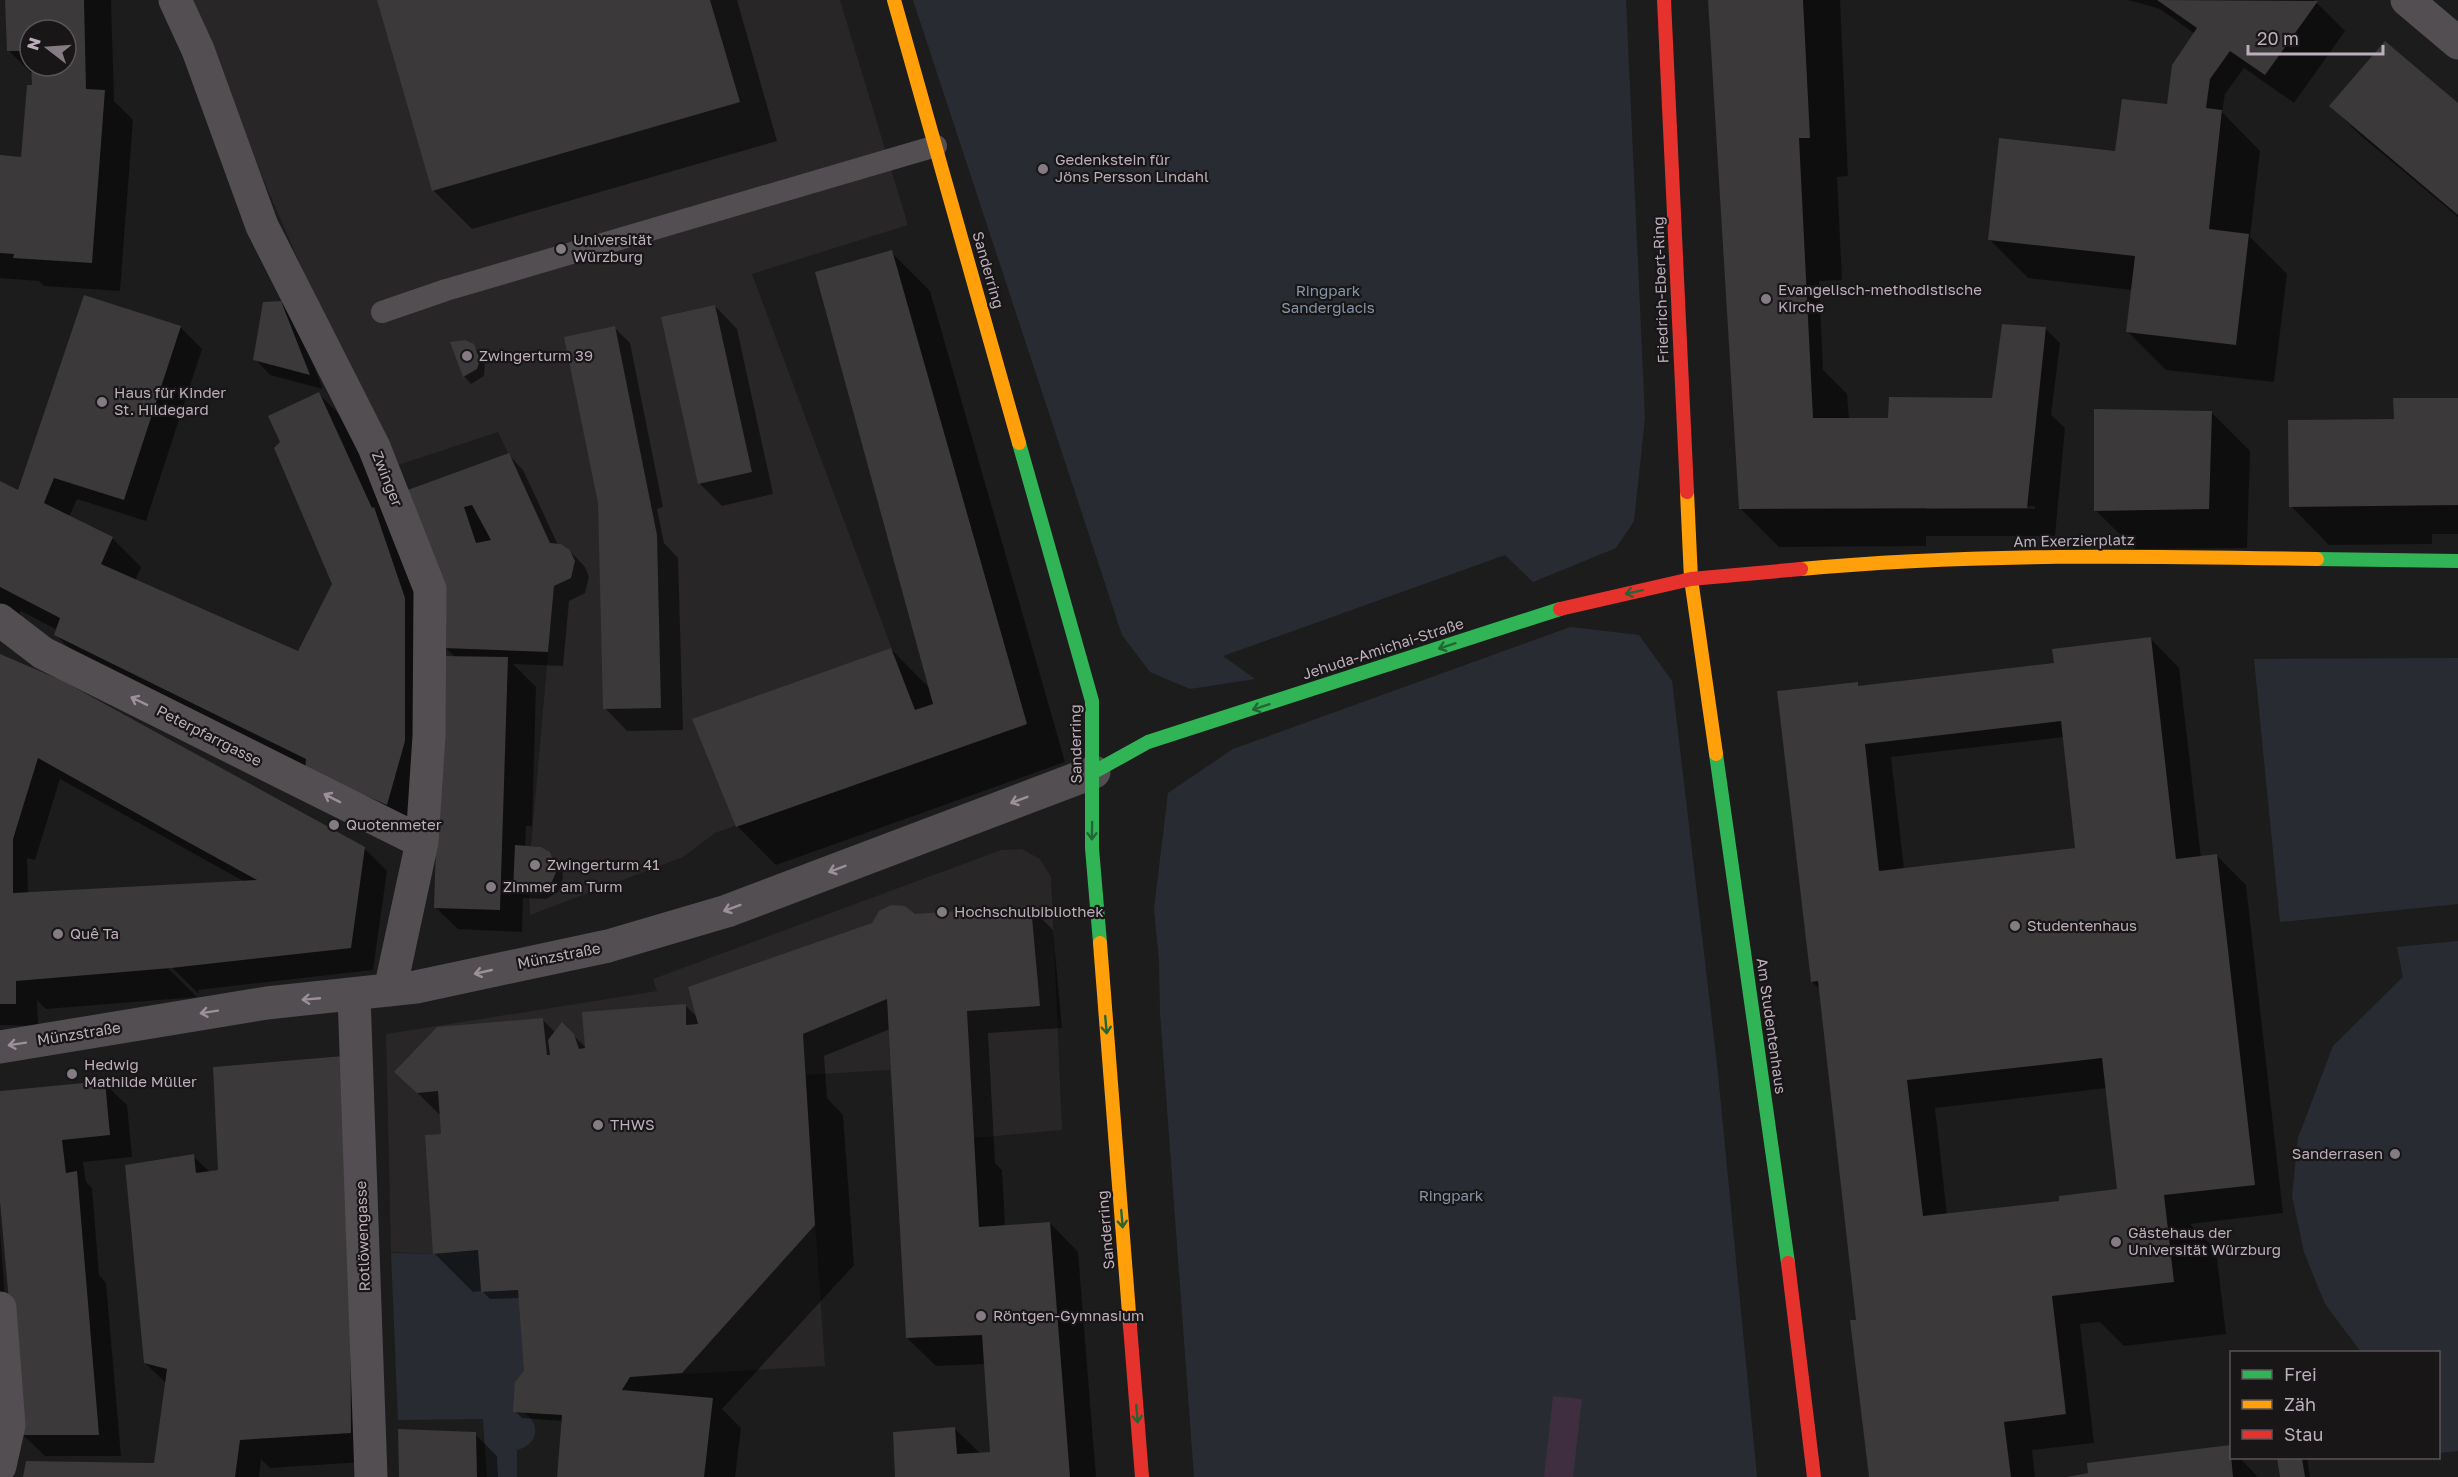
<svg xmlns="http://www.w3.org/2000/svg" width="2458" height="1477" viewBox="0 0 2458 1477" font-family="'Golos Text',sans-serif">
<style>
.built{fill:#282626}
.green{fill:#282c32}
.water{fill:#3e2e3f}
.shadow{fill:#0007;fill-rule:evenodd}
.building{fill:#3b393a;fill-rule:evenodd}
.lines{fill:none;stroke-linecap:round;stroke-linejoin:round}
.lane{stroke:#524e51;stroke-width:22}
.street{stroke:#524e51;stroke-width:33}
.fast{stroke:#30b455;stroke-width:14}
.slow{stroke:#ff9f0a;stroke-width:14}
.jam{stroke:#e5322d;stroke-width:14}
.oneway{stroke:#246536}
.oneway2{stroke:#9c919a}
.poi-dot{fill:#847b83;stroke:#181617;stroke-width:2}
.labels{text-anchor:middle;stroke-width:4.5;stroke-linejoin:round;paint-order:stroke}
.poi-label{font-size:15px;fill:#bcaeba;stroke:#181617;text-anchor:start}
.street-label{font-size:15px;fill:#bcaeba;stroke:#181617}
.park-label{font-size:15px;fill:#8594a7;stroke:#181617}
</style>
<rect width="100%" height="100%" fill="#1c1c1c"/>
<path class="built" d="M185,0H840L908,225L752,274L932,756L715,833L683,857L530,915L529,892H538L551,884L557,870L550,852L541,847L531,846L554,586L571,578L575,561L570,550L561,544L550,543L498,432L389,468Z
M1022,849L1040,859L1051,877L1062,1130L896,1145L890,1070L805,1075L825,1366L630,1377L516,1258L478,1260V1250L433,1254L391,1252L386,1034L657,991L653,979L1001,850Z"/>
<path class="green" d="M913,0H1626L1645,418L1634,521L1616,548L1533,582L1505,555L1223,656L1255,679L1190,689L1150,672L1122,635Z
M1570,627L1639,635L1672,681L1717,1064L1757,1477H1194L1160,1012L1159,960L1154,909L1168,793L1233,749Z
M2458,658V904L2280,922L2254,659Z
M2458,941V1451L2439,1453L2438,1352H2361L2325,1304L2304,1252L2292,1196L2298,1138L2333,1046L2403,977L2397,947Z
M478,1250L481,1292L518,1290L560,1258L523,1412C542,1424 538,1445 517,1450V1477H487L483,1419L398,1420L391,1253L433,1254Z"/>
<path class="water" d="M1553,1396L1582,1399L1573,1477H1544Z"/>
<path class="shadow" d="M7,0H111L114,101L133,120L120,291L44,286L39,281L0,278V157L23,158L33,87V75L9,51ZM30,30H66V66H30Z
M378,0H737L777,141L472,229L433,190Z
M1710,0H1840L1848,176L1837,177L1842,280L1819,281L1823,370L1847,394L1849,419L1890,422L1993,400L2045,328L2060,343L2051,415L2065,428L2055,536H1926V546L1779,547L1741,509ZM1926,506H2035V509H1926Z
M2128,0H2314L2345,31L2294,103L2244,68L2225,94L2222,112L2260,151L2250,237L2287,274L2274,382L2166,370L2127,331L2132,290L2028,278L1989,239L2116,152L2168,106L2195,34L2160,9Z
M2458,105V217L2360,135L2331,106Z
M891,252L930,291L1065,762L776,865L737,826L891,649L930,689Z
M280,302L295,318L323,389L270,375L255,359Z
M715,306L737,329L773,494L722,506L699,483Z
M180,327L202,349L146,521L77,499L69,517L112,538L141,567L135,581L298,652L334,584L318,393L347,422L433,628L416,833L84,663L56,635L57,630L21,611L19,615L0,606V483L20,493Z
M615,328L630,343L663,507L657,509L664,543L678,558L683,730L627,731L605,708L600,503Z
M473,345L485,360L484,376L471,384L464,376Z
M2458,399V534H2432V544L2329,545L2291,506L2395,421Z
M2211,412L2250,451L2247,548L2135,549L2096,511Z
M508,454L523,470L558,545L570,551L585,567L589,577L585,593L569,601L563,666L513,664L536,687L532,826H526L525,847L549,853L562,869L563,878L558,892L546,899L523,898L522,932L458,929L435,907L455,657L445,647L407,492Z
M2151,639L2179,668L2201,858L2217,856L2246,885L2283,1213L2190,1224L2216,1250L2226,1334L2124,1346L2100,1322L2080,1324L2094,1443L2032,1450L2035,1477H1870L1857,1321L1821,990L1812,982L1857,684L1860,687L2056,664ZM2064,737L2077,850L1904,869L1891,757ZM2107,1088L2118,1190L2058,1203L1947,1215L1935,1108Z
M0,656L364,848L387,871L373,970L198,990L199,994L166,962L164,964L197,997L46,1009L37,1000L38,1026L0,1025ZM60,779L245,882L28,894L27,858L35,860Z
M1031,908L1053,930L1062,1028L988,1033L995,1163L1002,1170L1005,1226L1050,1223L1078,1252L1096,1477H897L894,1433L955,1429L981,1454H991L985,1364L936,1366L907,1338L890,1029L824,1056L827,1098L843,1115L854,1265L722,1409L741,1428L735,1477H558L563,1421L522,1418L515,1411L526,1372L520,1298L490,1299L482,1291L473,1292L434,1253L443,1135L442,1117L396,1072L543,1020L556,1033L562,1024L586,1048L685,1005L697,1017L915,916Z
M343,1058L379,1461L270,1468L261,1459L259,1477H25L156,1465L166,1383L145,1363L193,1156L210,1172L220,1171Z
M104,1083L127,1105L132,1157L83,1162L86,1182L92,1188L99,1275L106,1283L121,1456H45L22,1434L0,1201V1093Z
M0,1231L15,1436L0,1437Z
M475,1434L497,1456L498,1477H401Z
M2229,1447L2232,1458H2240L2258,1477H2066Z
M2279,1458H2307L2310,1477H2282Z"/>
<path class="building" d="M5,0H84L86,89L105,90L92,263L13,258L14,254L0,253V155L21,157L27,85H32L31,66H66V30H30V51H7Z
M377,0H710L740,102L432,191Z
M1708,0H1803L1810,138H1799L1813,418H1888L1889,397L1992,398L2002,324L2046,327L2027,508L1739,509Z
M2157,0L2318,1L2265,75L2230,51L2210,79L2206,108L2222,110L2209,229L2249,234L2236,345L2126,332L2135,256L1988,240L1999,138L2115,151L2122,99L2167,104L2172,65L2197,28Z
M2385,41L2458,103V215L2329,106Z
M892,250L1027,724L736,827L692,719L891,648L915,710L933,704L815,272Z
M84,295L181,326L124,500L54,478L44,503L113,537L101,564L298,651L332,584L274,448L280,442L268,416L319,392L372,508L374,507L405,598V741L387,805L305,769L306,759L54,635L60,618L0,587V481L18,490Z
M281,301L310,375L253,360L263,302Z
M715,305L752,472L698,484L661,317Z
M615,326L657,535L661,708L603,709L598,503L564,337Z
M465,340L474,344L480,360L477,369L463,377L450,342Z
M2393,398H2458V505L2289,507L2288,420L2394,419Z
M2094,409L2212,411L2209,509L2094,511Z
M509,453L550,543L561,544L570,550L575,561L571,578L554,586L548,652L443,648L405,491ZM472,505L491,540L476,543L464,507Z
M2151,637L2176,859L2217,854L2255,1185L2164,1195L2174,1282L2052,1296L2066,1414L2004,1422L2011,1477H1869L1850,1320H1856L1818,981L1811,982L1777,691L1858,682V686L2054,663L2052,649ZM2061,721L2075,848L1879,871L1865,744ZM2102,1058L2117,1189L2059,1196V1201L1923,1216L1907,1080Z
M0,654L63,681L365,847L351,948L171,968L16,981V1004H0ZM38,758L177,836L257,880L13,893V839Z
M442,656L508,657L500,910L434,908Z
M515,845L541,847L550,852L557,870L551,884L545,890L538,892L513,891Z
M891,905L905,906L915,914L1031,906L1040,1006L967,1011L979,1227L1050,1222L1070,1477H895L893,1432L955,1427L957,1454L990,1452L982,1335L906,1338L887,999L803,1034L815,1225L682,1373L630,1377L622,1390L713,1398L704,1477H557L562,1415L513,1412L515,1382L524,1371L518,1290L481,1292L478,1250L433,1254L425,1135L441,1134L438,1091L417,1093L394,1072L437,1027L543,1018L547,1055H550L548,1040L562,1022L574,1034L579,1049L585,1048L582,1012L686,1004V1025L698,1024L688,987L872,923L879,911Z
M344,1056L350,1273L351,1433L240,1440L235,1477H23L26,1461L154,1463L167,1369L144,1363L125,1165L194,1154L196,1173L218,1170L213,1067Z
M105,1081L110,1135L62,1140L66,1173L77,1171L99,1435H21L0,1202V1091Z
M398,1429L476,1432L477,1477H399Z
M2230,1445L2233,1477H2066L2088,1473L2087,1463Z
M2277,1458H2302L2305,1477H2280Z"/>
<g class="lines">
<path class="lane" d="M382,312L446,290L936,146"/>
<path class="street" d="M175,0L198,50L262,226L374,447L430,589L429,736L422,842L390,990
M2407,0L2458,43
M0,620L43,653L422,842
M354,995L371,1477
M0,1047L267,1003L416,987L608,946L727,911L1094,772
M0,1308L9,1425L0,1466"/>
<path class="fast" d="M1019,443L1092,701V848L1100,943
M2317,559L2458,561
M1716,754L1788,1263
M1094,772L1148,742L1560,609"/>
<path class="slow" d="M894,0L1019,443
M1687,492L1691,579L1716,754
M1801,569C1972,553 2145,556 2317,559
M1100,943L1130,1326"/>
<path class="jam" d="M1664,0L1687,492
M1560,609L1691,579L1801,569
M1788,1263L1814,1477
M1130,1326L1142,1477"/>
</g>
<defs><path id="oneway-shaft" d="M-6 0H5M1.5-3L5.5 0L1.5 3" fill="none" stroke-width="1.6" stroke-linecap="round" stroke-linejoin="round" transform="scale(1.5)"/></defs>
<g class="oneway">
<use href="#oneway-shaft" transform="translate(1634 592) rotate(168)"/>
<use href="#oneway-shaft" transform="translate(1447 646) rotate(162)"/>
<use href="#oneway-shaft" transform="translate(1261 707) rotate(162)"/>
<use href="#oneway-shaft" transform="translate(1092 831) rotate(91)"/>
<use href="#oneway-shaft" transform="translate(1106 1025) rotate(85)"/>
<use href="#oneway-shaft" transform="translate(1122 1219) rotate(85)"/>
<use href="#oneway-shaft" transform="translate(1137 1414) rotate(85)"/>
</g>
<g class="oneway2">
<use href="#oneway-shaft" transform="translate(139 701) rotate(-154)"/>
<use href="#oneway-shaft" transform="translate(332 798) rotate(-153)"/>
<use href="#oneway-shaft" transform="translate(1019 800) rotate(159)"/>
<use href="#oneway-shaft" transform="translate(837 869) rotate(159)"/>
<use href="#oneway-shaft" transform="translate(732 908) rotate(160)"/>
<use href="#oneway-shaft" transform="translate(483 972) rotate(167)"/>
<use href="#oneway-shaft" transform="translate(311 999) rotate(175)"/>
<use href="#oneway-shaft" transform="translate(209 1012) rotate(171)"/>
<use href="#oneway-shaft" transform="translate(17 1044) rotate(171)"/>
</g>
<g class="poi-dot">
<circle cx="1043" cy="169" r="6"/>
<circle cx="561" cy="249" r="6"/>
<circle cx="1766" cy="299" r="6"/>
<circle cx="467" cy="356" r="6"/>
<circle cx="102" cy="402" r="6"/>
<circle cx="334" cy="825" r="6"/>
<circle cx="535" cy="865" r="6"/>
<circle cx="491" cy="887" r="6"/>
<circle cx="942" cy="912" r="6"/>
<circle cx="2015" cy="926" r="6"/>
<circle cx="58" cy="934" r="6"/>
<circle cx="72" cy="1074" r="6"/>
<circle cx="598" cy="1125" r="6"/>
<circle cx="2395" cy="1154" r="6"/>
<circle cx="2116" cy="1242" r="6"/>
<circle cx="981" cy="1316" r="6"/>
</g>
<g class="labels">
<g class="poi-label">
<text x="1055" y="165">Gedenkstein für<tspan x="1055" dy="17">Jöns Persson Lindahl</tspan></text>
<text x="573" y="245">Universität<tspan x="573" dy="17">Würzburg</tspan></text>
<text x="1778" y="295">Evangelisch-methodistische<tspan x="1778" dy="17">Kirche</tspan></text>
<text x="479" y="361">Zwingerturm 39</text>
<text x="114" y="398">Haus für Kinder<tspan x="114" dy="17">St. Hildegard</tspan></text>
<text x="346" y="830">Quotenmeter</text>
<text x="547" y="870">Zwingerturm 41</text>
<text x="503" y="892">Zimmer am Turm</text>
<text x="954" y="917">Hochschulbibliothek</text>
<text x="2027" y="931">Studentenhaus</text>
<text x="70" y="939">Quê Ta</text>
<text x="84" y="1070">Hedwig<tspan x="84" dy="17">Mathilde Müller</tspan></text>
<text x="610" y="1130">THWS</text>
<text x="2383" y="1159" text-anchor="end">Sanderrasen</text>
<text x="2128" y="1238">Gästehaus der<tspan x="2128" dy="17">Universität Würzburg</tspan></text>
<text x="993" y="1321">Röntgen-Gymnasium</text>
</g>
<g class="street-label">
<text transform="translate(988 270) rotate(74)" y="5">Sanderring</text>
<text transform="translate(1661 290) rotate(-92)" y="5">Friedrich-Ebert-Ring</text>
<text transform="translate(387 479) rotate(68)" y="5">Zwinger</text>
<text transform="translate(2074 541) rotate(-1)" y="5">Am Exerzierplatz</text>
<text transform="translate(1383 649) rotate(-18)" y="5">Jehuda-Amichai-Straße</text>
<text transform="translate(209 736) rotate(27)" y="5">Peterpfarrgasse</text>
<text transform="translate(1076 744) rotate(-91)" y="5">Sanderring</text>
<text transform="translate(559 956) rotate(-11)" y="5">Münzstraße</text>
<text transform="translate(1771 1026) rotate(82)" y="5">Am Studentenhaus</text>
<text transform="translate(79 1034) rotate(-9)" y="5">Münzstraße</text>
<text transform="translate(1106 1230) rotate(-95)" y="5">Sanderring</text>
<text transform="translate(363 1236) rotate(-92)" y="5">Rotlöwengasse</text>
</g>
<g class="park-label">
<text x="1328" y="296">Ringpark<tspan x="1328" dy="17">Sanderglacis</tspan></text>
<text x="1451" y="1201">Ringpark</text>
</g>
</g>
<rect x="2230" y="1351" width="210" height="108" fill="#181617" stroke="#5a5358" stroke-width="1.5"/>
<rect x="2242" y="1370" width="30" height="9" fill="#30b455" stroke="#5a5358" stroke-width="1.5"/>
<text x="2284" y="1381" font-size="18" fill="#bcaeba">Frei</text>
<rect x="2242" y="1400" width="30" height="9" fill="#ff9f0a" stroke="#5a5358" stroke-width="1.5"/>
<text x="2284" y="1411" font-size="18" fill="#bcaeba">Zäh</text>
<rect x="2242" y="1430" width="30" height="9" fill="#e5322d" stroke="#5a5358" stroke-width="1.5"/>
<text x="2284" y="1441" font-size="18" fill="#bcaeba">Stau</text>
<g transform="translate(48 48) rotate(287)"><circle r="28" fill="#181617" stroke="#5a5358" stroke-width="1.5"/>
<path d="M0-4.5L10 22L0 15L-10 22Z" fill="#847b83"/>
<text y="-9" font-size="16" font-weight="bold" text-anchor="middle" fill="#bcaeba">N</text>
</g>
<path d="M2248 45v9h135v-9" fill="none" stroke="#bcaeba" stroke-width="3"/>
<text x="2257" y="45" font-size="18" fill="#bcaeba" stroke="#181617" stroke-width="4.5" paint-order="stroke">20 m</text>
</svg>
